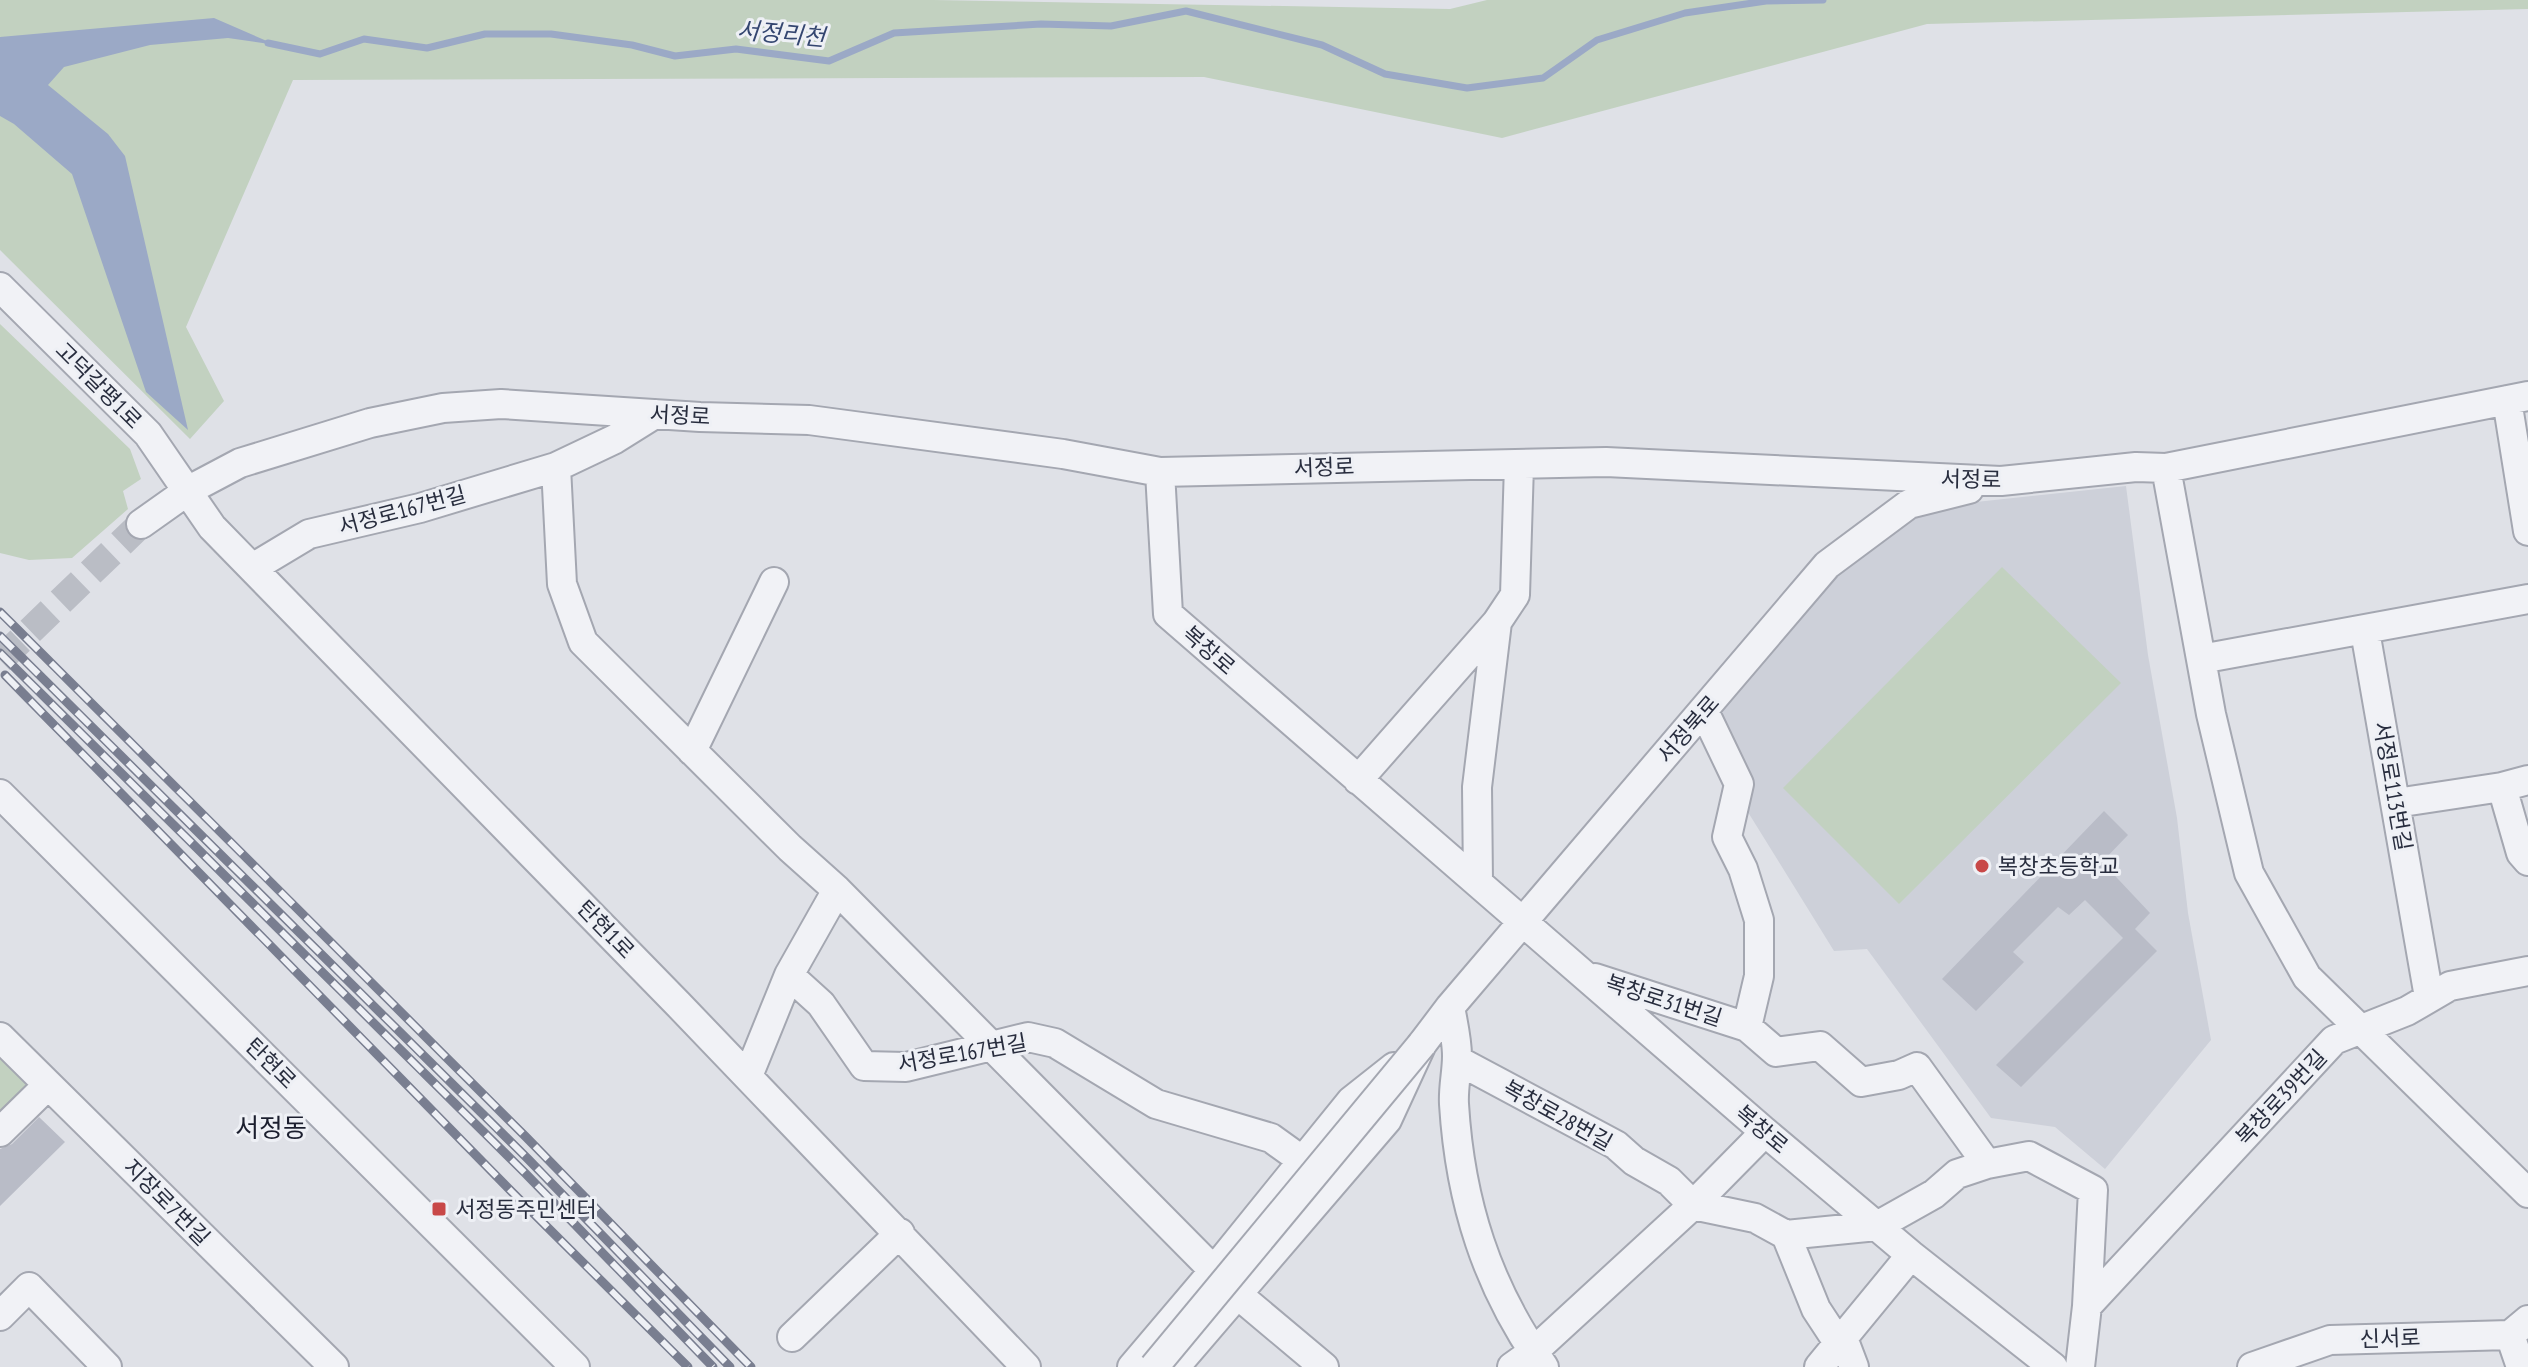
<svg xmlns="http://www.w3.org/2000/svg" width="2528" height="1367" viewBox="0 0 2528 1367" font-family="'PT Sans Narrow','Noto Sans KR',sans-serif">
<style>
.built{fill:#cdd0d9}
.green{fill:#c2d1c0}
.water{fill:#9ba9c6}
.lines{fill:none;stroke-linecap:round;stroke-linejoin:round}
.stream{stroke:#9ba9c6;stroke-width:7}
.building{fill:#b9bcc7}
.minor-tunnel{stroke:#babdc5;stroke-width:28;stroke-dasharray:28 14;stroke-linecap:butt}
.minor-casing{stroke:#a4a7b1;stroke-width:32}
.minor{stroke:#f1f2f6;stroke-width:28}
.rail-casing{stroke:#797e90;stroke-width:9}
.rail{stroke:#eef0f5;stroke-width:6;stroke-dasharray:18;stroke-linecap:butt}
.minor-bridge-casing{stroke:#a4a7b1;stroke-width:32;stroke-linecap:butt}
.minor-bridge{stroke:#f1f2f6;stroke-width:28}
.poi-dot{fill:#c84848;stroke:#eef0f5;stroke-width:3}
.labels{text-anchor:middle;stroke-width:6;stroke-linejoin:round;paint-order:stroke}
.street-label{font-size:22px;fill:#282d3e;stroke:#eef0f5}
.poi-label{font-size:22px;fill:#282d3e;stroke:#eef0f5;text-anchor:start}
.water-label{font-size:24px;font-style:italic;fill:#344670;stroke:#eef0f5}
.quarter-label{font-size:26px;fill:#1b1e2e;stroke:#eef0f5}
</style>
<rect width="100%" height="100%" fill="#dfe1e7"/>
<path class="built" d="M2126,486L2148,655L2177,818L2188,913L2211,1040L2105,1169L2055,1127L1991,1118L1867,949L1834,951L1733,788L1703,715L1848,554L1895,526L1948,505Z"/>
<path class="green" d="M0,0H934L1450,9L1487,0H2528V9L1927,24L1502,138L1204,77L293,80L186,327L224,401L190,439L0,250Z
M0,324L130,449L141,479L123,491L128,509L72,558L29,560L0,553Z
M2002,567L2121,683L1899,904L1783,788Z
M0,1051L34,1085L0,1119Z"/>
<path class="water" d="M214,18L276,45L228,38L150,45L64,67L48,85L108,134L125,156L188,430L146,392L72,174L14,124L0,116V37Z"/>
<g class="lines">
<path class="stream" d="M268,43L320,54L364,39L427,48L485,34H551L632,45L675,56L736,49L829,61L894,33L1041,24L1111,26L1186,11L1322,45L1385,74L1467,88L1543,78L1597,40L1685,13L1766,1L1823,0"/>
</g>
<path class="building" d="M2104,811L2128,835L2102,862L2150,913L2135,929L2157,951L2021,1087L1996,1065L2123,938L2085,900L2069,915L2058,907L2013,952L2024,962L1976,1011L1942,979Z
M39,1117L65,1142L0,1206V1149L12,1144Z"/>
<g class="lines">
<path class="minor-tunnel" d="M0,660L141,524"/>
<defs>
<path id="minor" d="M0,287L148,434L212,527L678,1004L1026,1367
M2507,400L2528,531
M655,414L615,439L556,467L562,584L583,642L790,848L837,890L789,975L821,1004L864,1066L906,1067L1028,1037L1055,1043L1156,1104L1271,1138L1303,1161
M2166,468L2211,714L2249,873L2307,977L2528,1193
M1160,472L1168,614L1765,1132L1911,1255L2053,1367
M141,524L189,490L240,463L370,423L443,408L501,404L700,417L809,420L1063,454L1160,472L1606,462L2001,481L2136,467L2166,468L2528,396
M254,567L309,534L420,508L556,467
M2365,631L2429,997
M2201,659L2528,599
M1704,711L1739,784L1727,837L1743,869L1759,920V976L1747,1027L1776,1052L1820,1046L1861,1082L1899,1075L1917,1067L1987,1164L1957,1174L1934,1194L1877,1226L1786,1235
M692,751L774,582
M1358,780L1497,622L1515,595L1519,465
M2528,780L2502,787L2521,853L2528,861
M0,794L575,1367
M2396,803L2502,787
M1478,882L1477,787L1497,622
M837,890L1237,1294L1324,1367
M1595,978L1747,1027
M1450,1007C1453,1023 1457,1040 1457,1056C1457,1072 1453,1088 1454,1104C1460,1202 1487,1287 1544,1367
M0,1037L334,1367
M1457,1060L1616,1145L1634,1161L1669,1181L1693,1205L1755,1218L1786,1235L1816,1309L1839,1344
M748,1076L789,975
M0,1132L48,1085
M1987,1164L2029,1156L2093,1190L2087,1306
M0,1316L29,1287L107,1367
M2510,1335L2521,1367
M792,1337L900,1233
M1843,1338L1854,1367
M1132,1367L1211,1274L1351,1101L1394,1067
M1175,1367L1387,1120L1422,1044L1450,1007L1827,565L1909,504L1969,489
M1512,1367L1533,1352L1693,1205L1765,1132
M1819,1367L1911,1255
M2080,1367L2087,1306L2334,1040L2407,1011L2450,986L2528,971
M2252,1367L2330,1340L2510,1335L2528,1320"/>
</defs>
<use href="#minor" class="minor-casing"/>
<use href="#minor" class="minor"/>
<defs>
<path id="rail" d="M0,612L525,1136L751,1367
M0,636L527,1158L730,1367
M0,653L526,1174L713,1367
M5,675L512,1192L688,1367"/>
</defs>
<use href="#rail" class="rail-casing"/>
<use href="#rail" class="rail"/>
<defs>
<path id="minor-bridge" d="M1154,1367L1422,1044"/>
</defs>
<use href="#minor-bridge" class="minor-bridge-casing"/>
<use href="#minor-bridge" class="minor-bridge"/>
</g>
<g class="poi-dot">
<circle cx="1982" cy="866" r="8"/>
<rect x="431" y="1201" width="16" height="16" rx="4"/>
</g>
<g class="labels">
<g class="street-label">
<text transform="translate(99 385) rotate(45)" y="8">고덕갈평1로</text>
<text transform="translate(680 415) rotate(3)" y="8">서정로</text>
<text transform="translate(1324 467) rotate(-2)" y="8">서정로</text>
<text transform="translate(1971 479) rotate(1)" y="8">서정로</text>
<text transform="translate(402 510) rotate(-15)" y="8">서정로167번길</text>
<text transform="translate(1209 650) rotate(41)" y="8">복창로</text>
<text transform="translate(1688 729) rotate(-49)" y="8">서정북로</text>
<text transform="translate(2393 786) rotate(80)" y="8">서정로113번길</text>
<text transform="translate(606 929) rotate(46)" y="8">탄현1로</text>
<text transform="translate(1664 1000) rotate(18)" y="8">복창로31번길</text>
<text transform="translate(962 1053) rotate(-10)" y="8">서정로167번길</text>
<text transform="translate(271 1063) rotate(45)" y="8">탄현로</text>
<text transform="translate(2281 1097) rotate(-47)" y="8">복창로39번길</text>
<text transform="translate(1558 1115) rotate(29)" y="8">복창로28번길</text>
<text transform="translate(1762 1129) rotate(40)" y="8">복창로</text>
<text transform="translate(167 1202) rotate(45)" y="8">지장로7번길</text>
<text transform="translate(2390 1338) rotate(-2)" y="8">신서로</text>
</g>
<g class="poi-label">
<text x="1998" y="874">복창초등학교</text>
<text x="455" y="1217">서정동주민센터</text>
</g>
<g class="water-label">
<text transform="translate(781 34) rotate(5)" y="8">서정리천</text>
</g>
<g class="quarter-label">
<text x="271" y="1137">서정동</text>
</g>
</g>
</svg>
